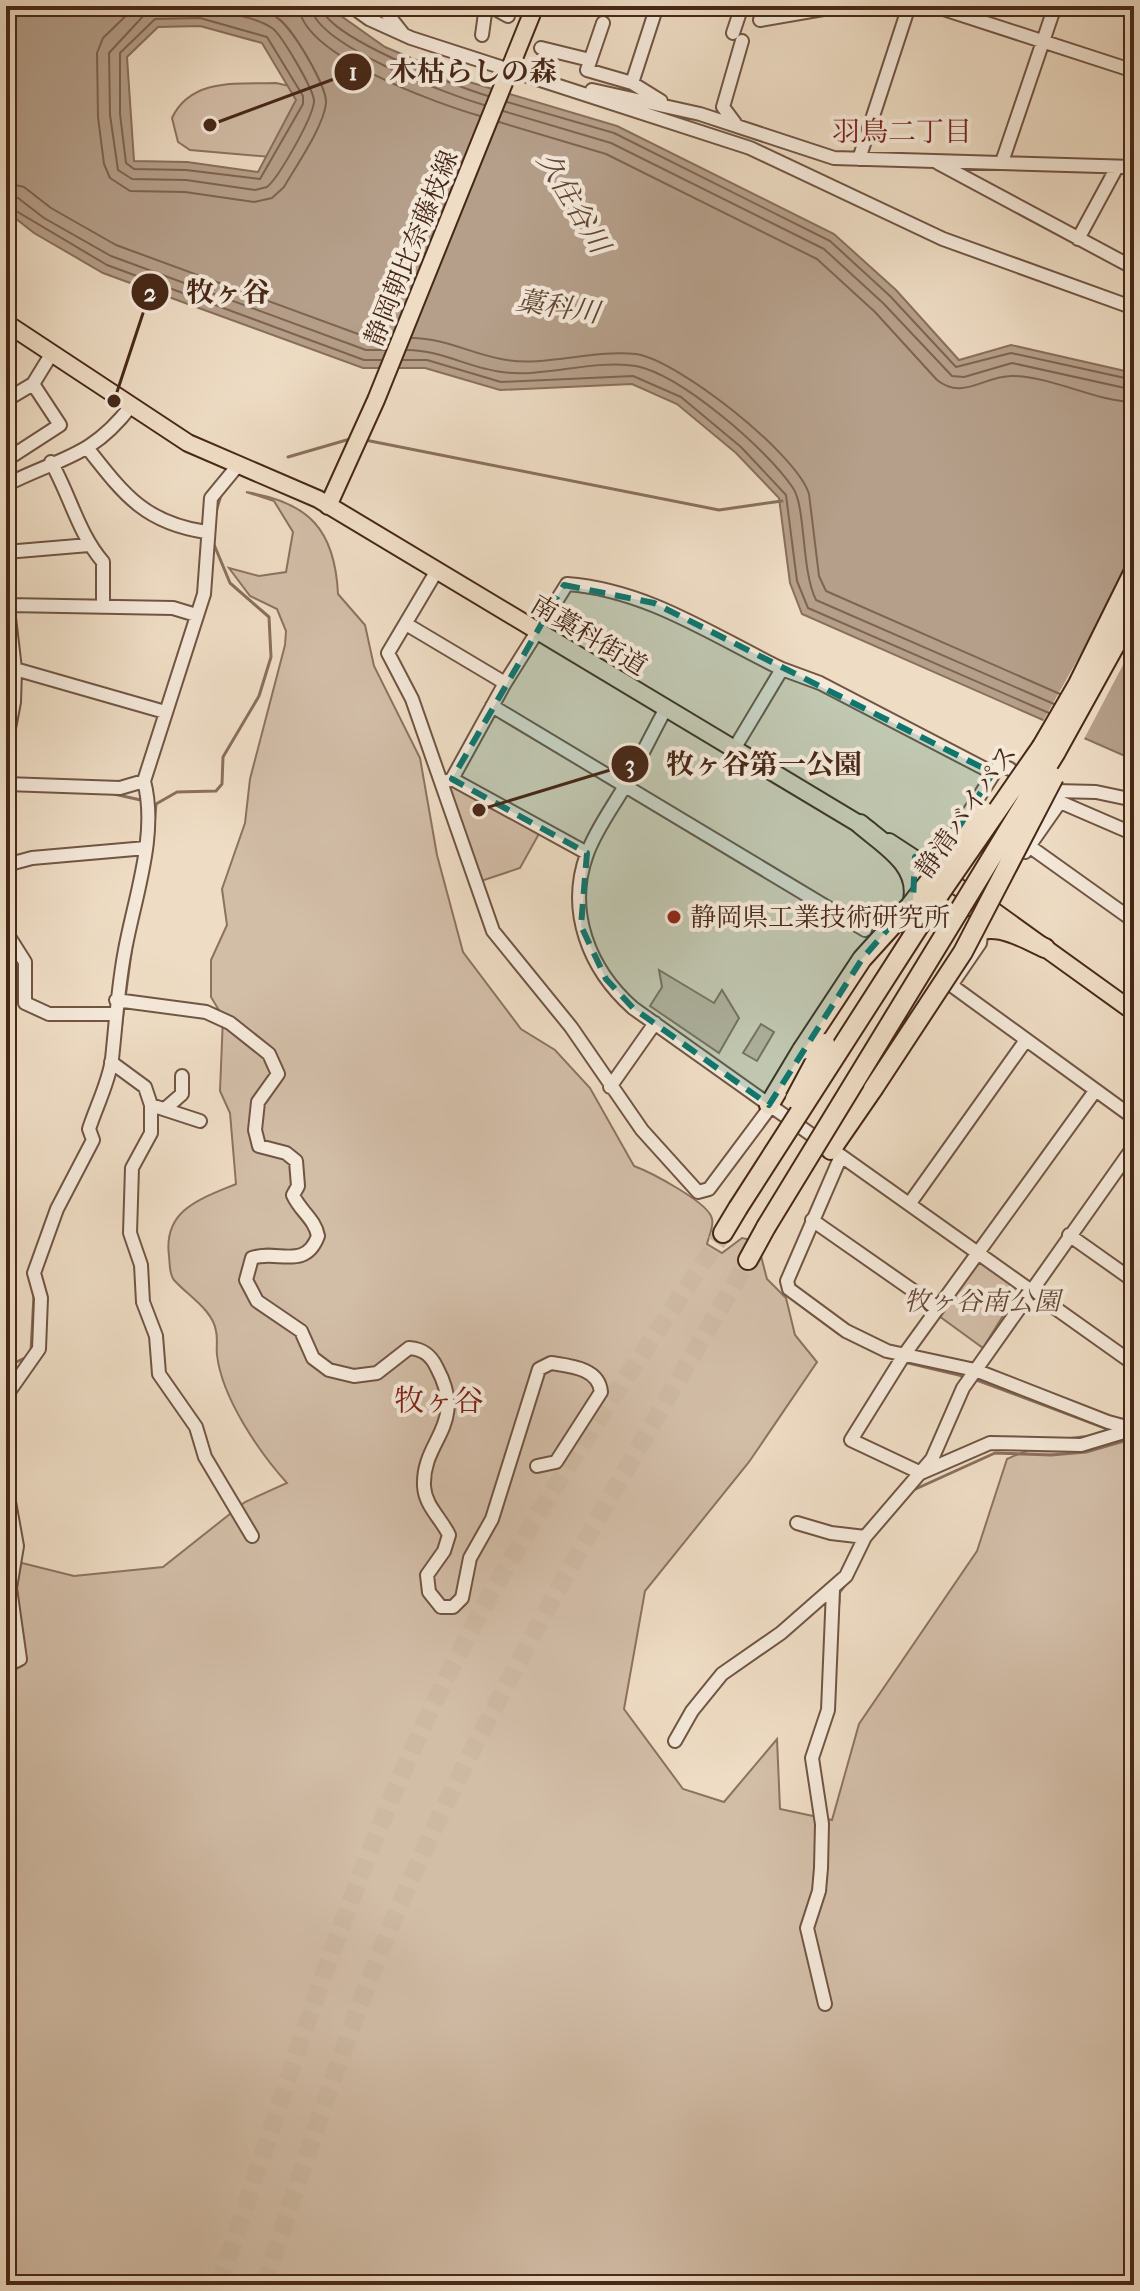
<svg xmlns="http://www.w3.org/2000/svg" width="1140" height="2291" viewBox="0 0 1140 2291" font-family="'IM FELL French Canon','Noto Serif JP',serif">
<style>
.green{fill:#d2bda7;stroke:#8c7260;stroke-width:2}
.water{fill:#b59f8a;stroke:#896f5c;stroke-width:2;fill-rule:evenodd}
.pier{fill:#eedcc4}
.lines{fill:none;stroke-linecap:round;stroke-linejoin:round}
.shore{stroke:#7e6451;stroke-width:2}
.stream{stroke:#896f5c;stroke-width:3}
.highway-tunnel{stroke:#cdb8a2;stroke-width:18;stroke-dasharray:18 9;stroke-linecap:butt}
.minor-casing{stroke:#715543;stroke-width:16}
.major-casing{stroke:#472818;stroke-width:20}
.highway-casing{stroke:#472818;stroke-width:22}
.minor{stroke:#f4e8d9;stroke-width:12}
.major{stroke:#eedcc4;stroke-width:16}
.highway{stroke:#eedcc4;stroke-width:18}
.highway-bridge-casing{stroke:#472818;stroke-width:22;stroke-linecap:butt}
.highway-bridge{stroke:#eedcc4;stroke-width:18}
.marked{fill:#0f766e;fill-opacity:0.2;stroke:#0f766e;stroke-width:6;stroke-dasharray:16 10;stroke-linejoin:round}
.poi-dot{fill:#8f2418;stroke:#f4e8d9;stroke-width:3}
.labels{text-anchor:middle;stroke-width:8;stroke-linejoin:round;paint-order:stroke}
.street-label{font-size:26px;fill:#472818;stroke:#f4e8d9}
.poi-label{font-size:26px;fill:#472818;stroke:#f4e8d9;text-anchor:start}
.park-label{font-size:26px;font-style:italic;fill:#634635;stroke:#f4e8d9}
.neighbourhood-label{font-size:28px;fill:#7a1f14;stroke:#f4e8d9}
.water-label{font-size:28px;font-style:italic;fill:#624634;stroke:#f4e8d9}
.quarter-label{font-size:30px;fill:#7a1f14;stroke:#f4e8d9}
.leader{fill:none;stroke:#472818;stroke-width:3}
.callout-dot{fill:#472818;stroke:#f4e8d9;stroke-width:3}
.mark-label{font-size:24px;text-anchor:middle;font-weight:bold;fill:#fff}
.callout-label{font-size:28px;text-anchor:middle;font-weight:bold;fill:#472818;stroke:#f4e8d9;stroke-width:8;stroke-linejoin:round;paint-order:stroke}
</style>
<rect width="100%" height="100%" fill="#eedcc4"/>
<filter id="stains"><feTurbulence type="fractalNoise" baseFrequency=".0025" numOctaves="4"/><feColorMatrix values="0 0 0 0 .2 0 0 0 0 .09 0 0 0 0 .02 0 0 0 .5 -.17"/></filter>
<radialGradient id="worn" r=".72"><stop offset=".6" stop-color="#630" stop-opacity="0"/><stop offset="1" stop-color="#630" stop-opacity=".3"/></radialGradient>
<path class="green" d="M276,83L303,89L271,157L190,150L178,142L172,118C191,78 237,84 276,83Z
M246,492C309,502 335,530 338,594L365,625L374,666L420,758L437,855L463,952L521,1029L555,1050L590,1088L634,1166C650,1172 710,1203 712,1219C714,1226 709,1236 707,1244L722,1253L742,1238L757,1241L767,1279L786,1298L795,1335L817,1362L749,1462L645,1591L624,1709L683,1789L724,1802L777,1739L780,1809L832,1820L859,1724L977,1551L1007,1459C1052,1439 1084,1430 1134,1440V2285H6V1559L74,1576L163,1567L245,1502L287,1483C259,1452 222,1398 217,1355C216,1347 218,1339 216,1331C213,1310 187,1295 174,1280C169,1274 170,1264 169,1256C163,1210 200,1199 236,1184L230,1113L220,1091L223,1017L211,997V960L227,925L222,889L245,823L250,779L285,645L286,631L277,609L250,596L229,568L259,576L286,572L293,532L274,501Z
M454,783L540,832L520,868L481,881L449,787Z
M659,970L714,1003L722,990L739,1018L719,1053L650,1006L662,987Z
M761,1024L774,1032L757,1061L743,1053Z
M978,1260L1019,1290L983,1348L939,1316Z"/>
<path class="water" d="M6,6H327L385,47L466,81L617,126L834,234L896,290L959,360L1011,345L1134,373V760L802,614L790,583L779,498L736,453L677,404L632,384L500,390L425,368H363L103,273L34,233L6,211ZM200,26L262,43L296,100L258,172L187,162L134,161L127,57L158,27Z"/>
<path class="pier" d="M1134,553V644L1083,741L1042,723L1121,582Z"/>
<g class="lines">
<path class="shore" d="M136,6L103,38L97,53L98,117L104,164L110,178L130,191L185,192L254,202L272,198L284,187C296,166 324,126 326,103C327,86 291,25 276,17C266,11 252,9 240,6
M299,6C301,55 438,104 480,116
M311,6C313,44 449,95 484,105
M321,6C325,37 458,87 488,96
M158,8C187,8 247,11 272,28C281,34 315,91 314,102C312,119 279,177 267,187L255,190L186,180L132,179L118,170L110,115L109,53L146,13Z
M200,18L267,37L303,96V104L260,179L186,170L134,169L126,163L120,114V53L155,19Z
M507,102L614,133L830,241L890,296L956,367L1011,353L1134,380
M503,111L611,143L824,249L883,303L952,376L964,377L1012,363L1134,390
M499,122L606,154L817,259L875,312L937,380C963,401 985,375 1013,376C1054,377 1094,401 1134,402
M6,183L24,187L51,208L116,245L369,338H390
M6,195L18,198L44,218L111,256L366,350H385
M6,205L107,265L364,360H381
M412,338C443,338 470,353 501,359C544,368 592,349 636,354C678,360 797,454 809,494L819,576L826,591L1060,694
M407,350C441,350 469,368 502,372C543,378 595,359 636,366C681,375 767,449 793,488C806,507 801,570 816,600L1054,704
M403,360H427L501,382L633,376L681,397L741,447L786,495L797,581L808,608L1049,713"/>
<path class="stream" d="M365,440L719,510L782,501
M288,457L350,439
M215,515L221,495
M114,794L145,801
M156,804L177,792L216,791L222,784L223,757L259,696L271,657L269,617L230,583L213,542
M154,825L156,804
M125,998L133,938
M117,1062L124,1006
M787,1295L839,1334L897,1360
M31,1351L34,1295
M904,1362L967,1377
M974,1379L1113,1431
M6,1382L12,1364L27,1357
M909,1492L995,1453L1051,1455L1086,1452L1134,1438
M839,1603V1593L854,1573"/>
<path class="highway-tunnel" d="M219,2285C284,2095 342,1900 427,1718C507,1546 618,1391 723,1233
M264,2285C312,2142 357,1996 420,1859C515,1652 634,1457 748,1260"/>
<defs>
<path id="minor" d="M351,6L369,19L411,38L750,148L943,239L1134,308
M381,6L404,35
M490,6L508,16
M657,6L632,83L661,101
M934,6L1134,71
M760,20L823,9L824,6
M603,23L587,70L632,83
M733,33L742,6
M482,35L486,6
M541,48L590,60
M592,90L700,114L834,158L1134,167
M735,123L723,107L742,41
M859,159L909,6
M1002,162L1055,6
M938,163L1132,267L1134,263
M1078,239L1117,167
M6,400L33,384L52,353
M89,450C125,496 146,523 206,532
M6,460L60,425L33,384
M51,462C70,495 78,533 103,562V607
M6,485C61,457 91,458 131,406
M6,552L89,545
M436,572L388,653L412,699L493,931L571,1027L642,1130L698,1192L709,1189L771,1106
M6,592L15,669L165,712
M8,605L173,608L196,615
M406,624L505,683
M492,706L865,930
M666,708C652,734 640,759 626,784C613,807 596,829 587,854C566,911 589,969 633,1008L1134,1364
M6,744L14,702L15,669
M734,749L782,669L820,683L993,773
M452,779L505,683L567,584C647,590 712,635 782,669
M447,781L452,779L587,853
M6,784L120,788L144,781
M1134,800L1096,792L1056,791L1060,802L1134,834
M952,839L1000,764L1010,769
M1029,846L1134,921
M1025,852L1060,802
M6,865L32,858L146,848
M6,932L25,962V1003L49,1014H114
M954,981L980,943L982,929
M951,985L1134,1118
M116,1000L206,1012L230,1023L269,1054L278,1074L258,1102L255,1130L259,1146L286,1153L296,1161L298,1186L293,1195C300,1211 315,1219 318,1236C305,1271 277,1249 252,1258L246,1280L257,1301L301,1331L313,1358L329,1370L354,1376L377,1373L409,1348C423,1349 431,1355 437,1368C468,1426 422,1439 424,1486C425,1506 441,1518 449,1535L444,1551L427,1575L429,1592L441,1607H453L462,1598L470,1558L492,1519L539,1369L551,1363C570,1366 599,1368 601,1392L556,1462L537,1466
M111,1062L145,1087L151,1105V1133L132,1168L130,1233L141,1265L143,1302L156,1336L159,1374L196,1427L205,1457L252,1536
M610,1087L655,1023
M1095,1091L904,1355L851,1440L921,1473L990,1443L1081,1445L1134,1429
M151,1105L200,1121
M166,1108L182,1094V1076
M841,1156L787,1281L789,1289L846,1331L887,1351L975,1370L1108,1422L1134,1429
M910,1203L1026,1040
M812,1220L938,1308
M1069,1235L1134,1281
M6,1396L39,1349L41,1298L34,1273L57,1209L93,1140L89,1129C96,1107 109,1082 112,1059C116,1022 118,986 125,950C135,896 158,834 144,781L204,594L211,498L239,464
M6,1485L17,1546L10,1588L20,1659L6,1666
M797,1523L831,1533L865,1537
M675,1741L692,1711L722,1674L781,1633L846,1576L865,1537L932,1459L963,1388L1134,1146
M825,2004L807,1928L819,1891L821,1868L822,1824L812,1758L828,1710L833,1590"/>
<path id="major" d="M6,323L188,443L318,499L869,830
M328,506L376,400L535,6
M889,842L984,904L1134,1012"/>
<path id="highway" d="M1042,746L1078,684L1134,571
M1056,752L1134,611
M860,824C883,844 920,864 913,900
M966,936C993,919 1019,936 1045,948
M825,1043L892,933
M870,1075L970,926
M769,1105L802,1050
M831,1150L873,1089
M723,1233L738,1208
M748,1260L766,1227"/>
</defs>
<use href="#minor" class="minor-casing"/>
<use href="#major" class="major-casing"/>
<use href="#highway" class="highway-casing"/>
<use href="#minor" class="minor"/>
<use href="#major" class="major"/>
<use href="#highway" class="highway"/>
<defs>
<path id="highway-bridge" d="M802,1050L862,959L910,906L984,811
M873,1089L963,952L1054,777
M795,1099L825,1043
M738,1208L941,892L1042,746
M766,1227L1056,752"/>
</defs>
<use href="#highway-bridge" class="highway-bridge-casing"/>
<use href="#highway-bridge" class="highway-bridge"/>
</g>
<path class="marked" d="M564,585L654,603L993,773L933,868L915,857L913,900L862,959L769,1105L633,1008L606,979L581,926L587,853L452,779Z"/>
<circle class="poi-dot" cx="674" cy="917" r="8"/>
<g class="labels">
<g class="street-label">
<text transform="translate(411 248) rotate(-68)" y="9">静岡朝比奈藤枝線</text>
<text transform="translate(589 635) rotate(31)" y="9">南藁科街道</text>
<text transform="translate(966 811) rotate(-55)" y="9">静清バイパス</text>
</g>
<g class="poi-label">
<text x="690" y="926">静岡県工業技術研究所</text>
</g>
<g class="park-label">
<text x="982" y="1310">牧ヶ谷南公園</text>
</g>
<g class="neighbourhood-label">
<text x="902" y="141">羽鳥二丁目</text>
</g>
<g class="water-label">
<text transform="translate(574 202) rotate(59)" y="10">久住谷川</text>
<text transform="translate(558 306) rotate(9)" y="10">藁科川</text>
</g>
<g class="quarter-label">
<text x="439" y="1411">牧ヶ谷</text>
</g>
</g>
<path class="leader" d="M210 125L353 72M114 401L150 292M479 810L630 764"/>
<g class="callout-dot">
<circle cx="210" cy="125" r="8"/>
<circle cx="114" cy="401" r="8"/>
<circle cx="479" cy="810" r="8"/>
<circle cx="353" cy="72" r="20"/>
<circle cx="150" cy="292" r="20"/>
<circle cx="630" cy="764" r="20"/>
</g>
<g class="mark-label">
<text x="353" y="80">1</text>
<text x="150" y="301">2</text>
<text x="630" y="773">3</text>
</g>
<g class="callout-label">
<text x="473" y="81">木枯らしの森</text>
<text x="228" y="302">牧ヶ谷</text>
<text x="764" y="774">牧ヶ谷第一公園</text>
</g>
<rect width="1140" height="2291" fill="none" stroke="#eedcc4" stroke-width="32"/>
<rect x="8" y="8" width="1124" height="2275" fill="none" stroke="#472818" stroke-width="4"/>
<rect x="16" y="16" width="1108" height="2259" fill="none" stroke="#472818" stroke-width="2"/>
<rect width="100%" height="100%" filter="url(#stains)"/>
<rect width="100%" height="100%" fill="url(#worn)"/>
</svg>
